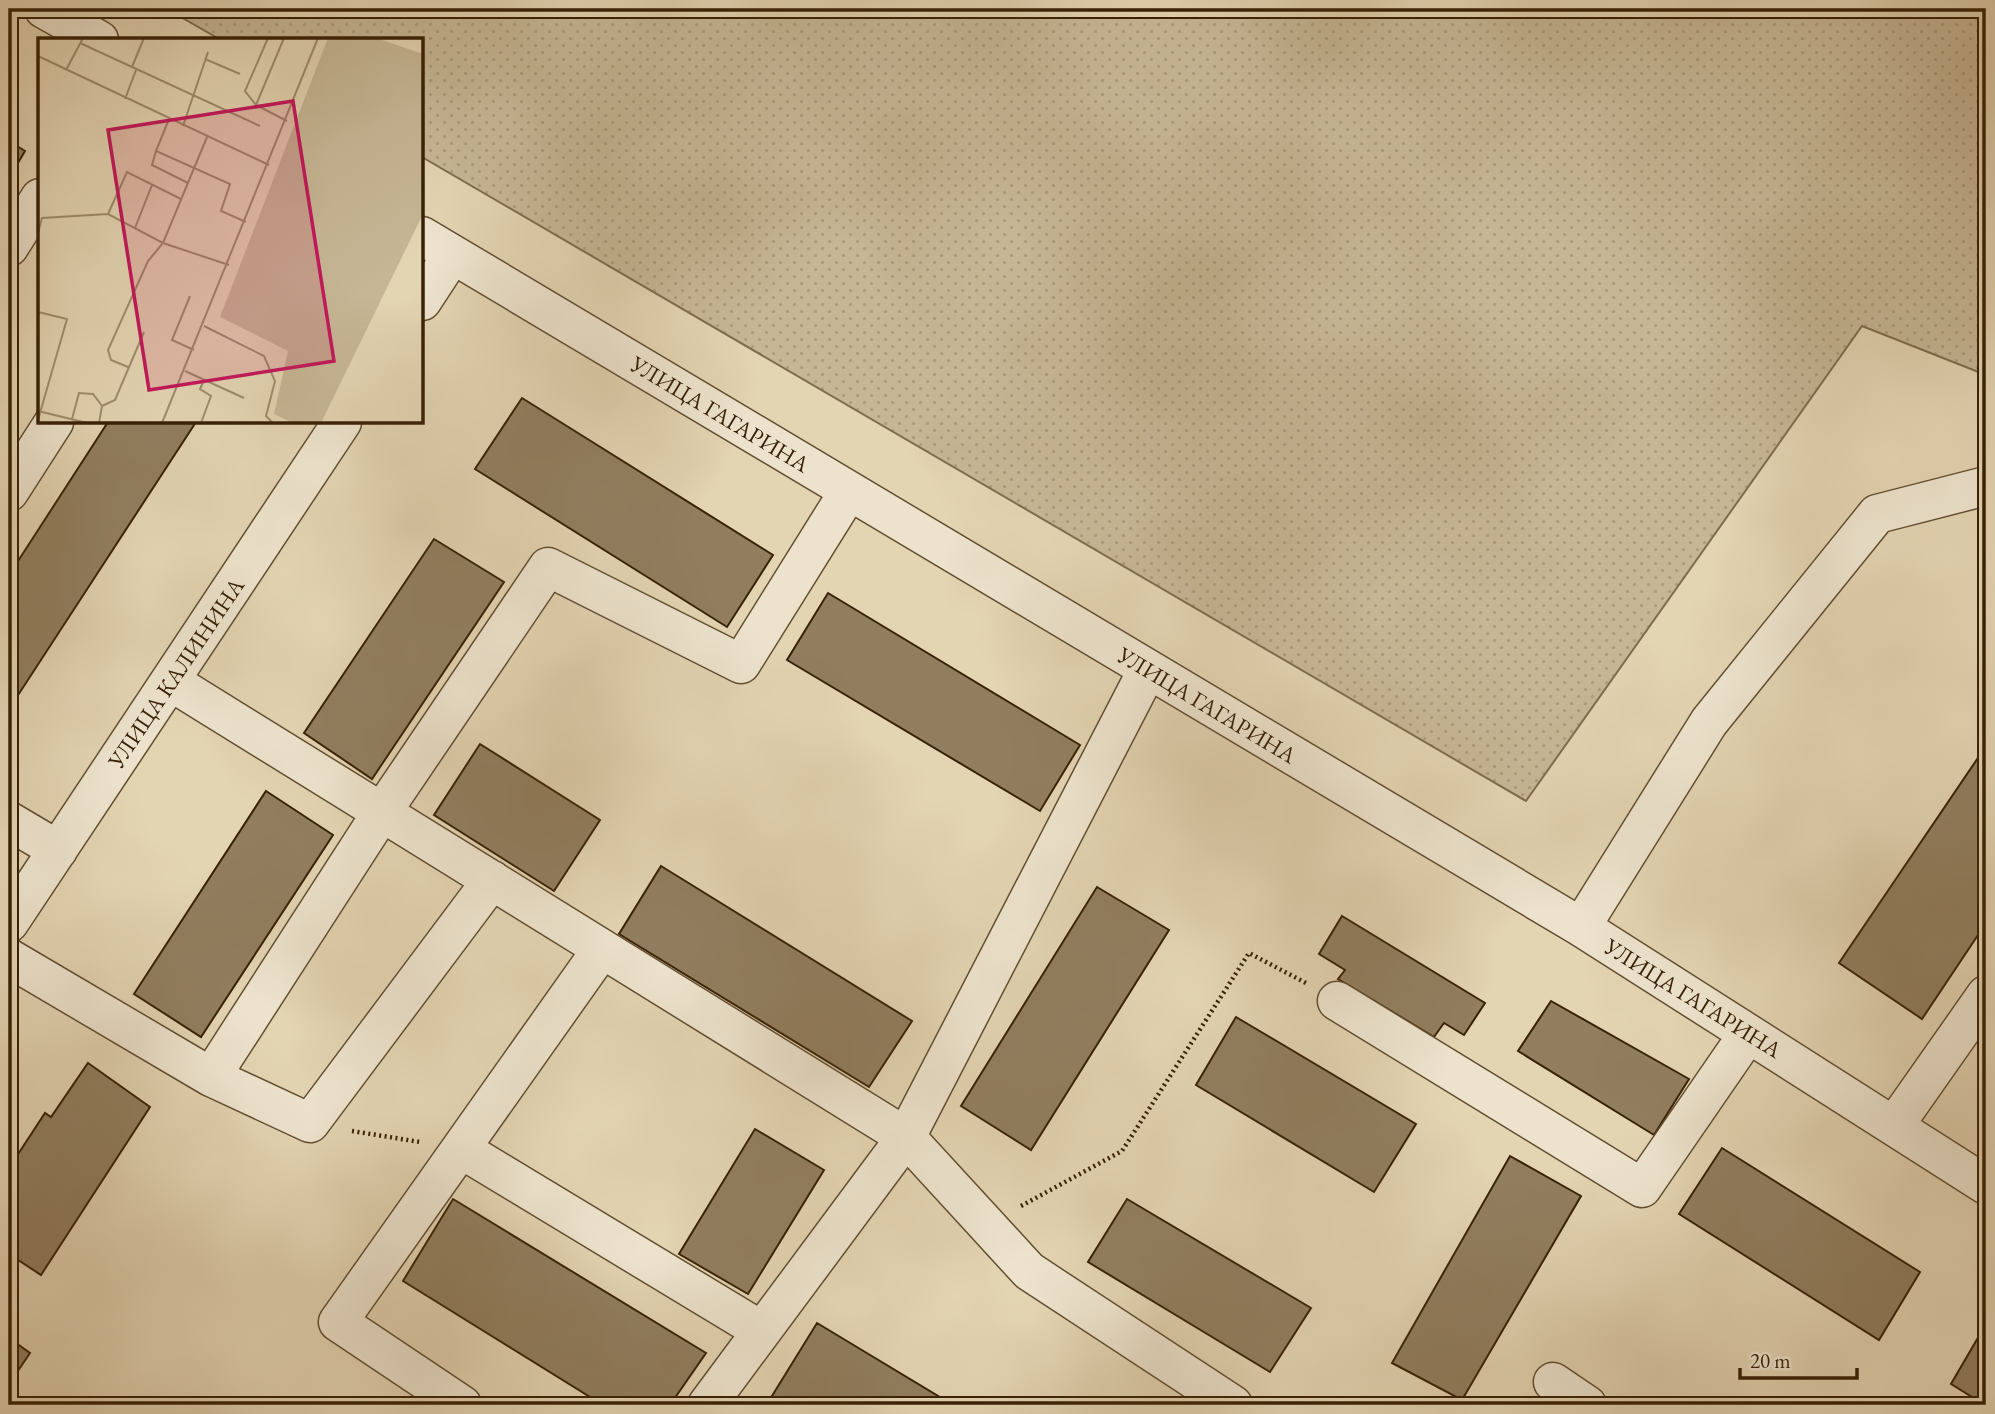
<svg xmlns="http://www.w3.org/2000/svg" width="1995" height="1414" viewBox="0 0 1995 1414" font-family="'EB Garamond',serif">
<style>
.garden{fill:url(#garden-dots);stroke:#7f6c4e;stroke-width:2}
.building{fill:#917e5f;stroke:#382106;stroke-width:2}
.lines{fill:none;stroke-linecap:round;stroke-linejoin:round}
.minor-casing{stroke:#634e31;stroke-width:41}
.path{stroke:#382106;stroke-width:4.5;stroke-dasharray:2 3.5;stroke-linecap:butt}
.minor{stroke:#ede3cd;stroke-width:38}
.labels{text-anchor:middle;stroke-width:5;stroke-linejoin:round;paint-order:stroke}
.street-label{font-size:23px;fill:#382106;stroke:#ede3cd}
.inset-road{fill:none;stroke:#9f8c6d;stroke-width:2}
.view{fill:#c2185b;fill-opacity:0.15;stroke:#c2185b;stroke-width:3.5}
.inset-edge{fill:none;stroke:#382106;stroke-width:3.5}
</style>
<defs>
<pattern id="garden-dots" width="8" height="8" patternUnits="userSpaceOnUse" patternTransform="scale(1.75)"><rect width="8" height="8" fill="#c6b695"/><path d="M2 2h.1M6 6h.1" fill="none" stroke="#ab9c7f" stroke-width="1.8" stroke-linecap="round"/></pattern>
</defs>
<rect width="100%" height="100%" fill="#e3d4b2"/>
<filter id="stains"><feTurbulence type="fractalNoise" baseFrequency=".00286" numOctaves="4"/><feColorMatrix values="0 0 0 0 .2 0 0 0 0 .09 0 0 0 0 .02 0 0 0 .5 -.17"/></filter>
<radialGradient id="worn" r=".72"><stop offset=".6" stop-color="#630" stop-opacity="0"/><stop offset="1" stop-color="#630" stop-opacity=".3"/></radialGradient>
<path class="garden" d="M167,9H1986V375L1862,326L1526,801L422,157V40H221Z"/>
<path class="building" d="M9,141L25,151L9,178Z
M522,398L773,555L727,627L475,469Z
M108,422H196L9,709V575Z
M434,539L504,582L372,779L304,733Z
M828,593L1080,745L1040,811L787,660Z
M480,744L600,820L554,891L434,815Z
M1986,746V923L1922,1019L1839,963Z
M266,791L333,835L201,1037L134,994Z
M661,866L912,1021L869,1087L619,934Z
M1097,887L1169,930L1031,1150L961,1106Z
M1342,916L1485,1003L1464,1035L1444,1023L1434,1037L1338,979L1345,970L1319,954Z
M1551,1001L1689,1079L1654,1135L1518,1051Z
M1236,1017L1416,1124L1374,1192L1196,1085Z
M88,1063L150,1107L41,1275L9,1254V1168L45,1113L51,1117Z
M755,1129L824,1170L748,1294L679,1254Z
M1722,1148L1920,1272L1879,1340L1679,1214Z
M1510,1156L1581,1196L1462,1400L1392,1363Z
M453,1199L706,1353L670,1405H603L403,1281Z
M1127,1199L1311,1308L1270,1372L1088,1262Z
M817,1323L953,1405H787L772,1396Z
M1986,1324V1405H1985L1951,1384Z
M9,1338L30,1353L9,1384Z"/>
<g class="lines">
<defs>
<path id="minor" d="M44,9L99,40
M422,236L1581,927L1986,1185
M9,247L40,198
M422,301L452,255
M9,492L54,422
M170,681L906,1137L1029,1271L1233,1405
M9,821L58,850
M9,923L342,422
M1581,927L1709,722L1877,514L1986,486
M9,958L211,1077L382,812L548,567L741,664L849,491
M1337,1001L1642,1188L1748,1034
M211,1077L310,1123L492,880
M1894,1126L1986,995
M461,1149L762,1331
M1553,1382L1587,1405
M462,1405L338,1322L602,949
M707,1405L906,1137L1148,669"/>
</defs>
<use href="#minor" class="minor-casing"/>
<path class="path" d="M352,1131L420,1142
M1021,1206L1122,1151L1249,953L1306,983"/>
<use href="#minor" class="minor"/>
</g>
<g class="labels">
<g class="street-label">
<text transform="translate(720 414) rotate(31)" y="8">УЛИЦА ГАГАРИНА</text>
<text transform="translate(176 673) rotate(-56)" y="8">УЛИЦА КАЛИНИНА</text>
<text transform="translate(1207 705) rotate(31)" y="8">УЛИЦА ГАГАРИНА</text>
<text transform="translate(1693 998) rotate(32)" y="8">УЛИЦА ГАГАРИНА</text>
</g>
</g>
<g transform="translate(38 38)">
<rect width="385" height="385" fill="#e3d4b2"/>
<path d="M290,0H338L385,16V176L283,385H255L236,376L250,313L182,279Z" fill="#c6b695"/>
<path class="inset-road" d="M246,0L218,67L249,83M42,5L222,88M0,18L231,127M167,21L202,36M94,29L106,0M28,32L45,0M87,61L98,32M218,67L207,53L230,0M131,81L118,113L192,146L183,173L208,184M145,88L170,14M118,113L114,127L150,145M70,176L89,134L143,161M97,190L114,147M0,195L4,180L70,176L125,205L191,227M152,258L134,302L156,312M0,274L29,281L0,382M166,288L226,318L237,343L228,378L235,385M90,329L73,322L70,312L110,223L125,205L169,99M147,333L206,360M64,368L77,362L106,294M0,373L49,385M34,381L41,355L55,356L64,368L61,385M124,385L280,0M163,385L173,358L162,351L166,342"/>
<path class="view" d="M255,63L296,323L111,352L70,92Z"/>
<rect width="385" height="385" class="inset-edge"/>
</g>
<rect width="1995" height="1414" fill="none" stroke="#e3d4b2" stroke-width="35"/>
<rect x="10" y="10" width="1974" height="1393" fill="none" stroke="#382106" stroke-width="3.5"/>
<rect x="18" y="18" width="1960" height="1379" fill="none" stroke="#382106" stroke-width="2"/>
<path d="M1740 1368v10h117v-10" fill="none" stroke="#382106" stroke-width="3.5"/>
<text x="1750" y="1368" font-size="21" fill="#382106" stroke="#ede3cd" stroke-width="5" paint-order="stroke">20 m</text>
<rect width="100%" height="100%" filter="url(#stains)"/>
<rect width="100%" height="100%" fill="url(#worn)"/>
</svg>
